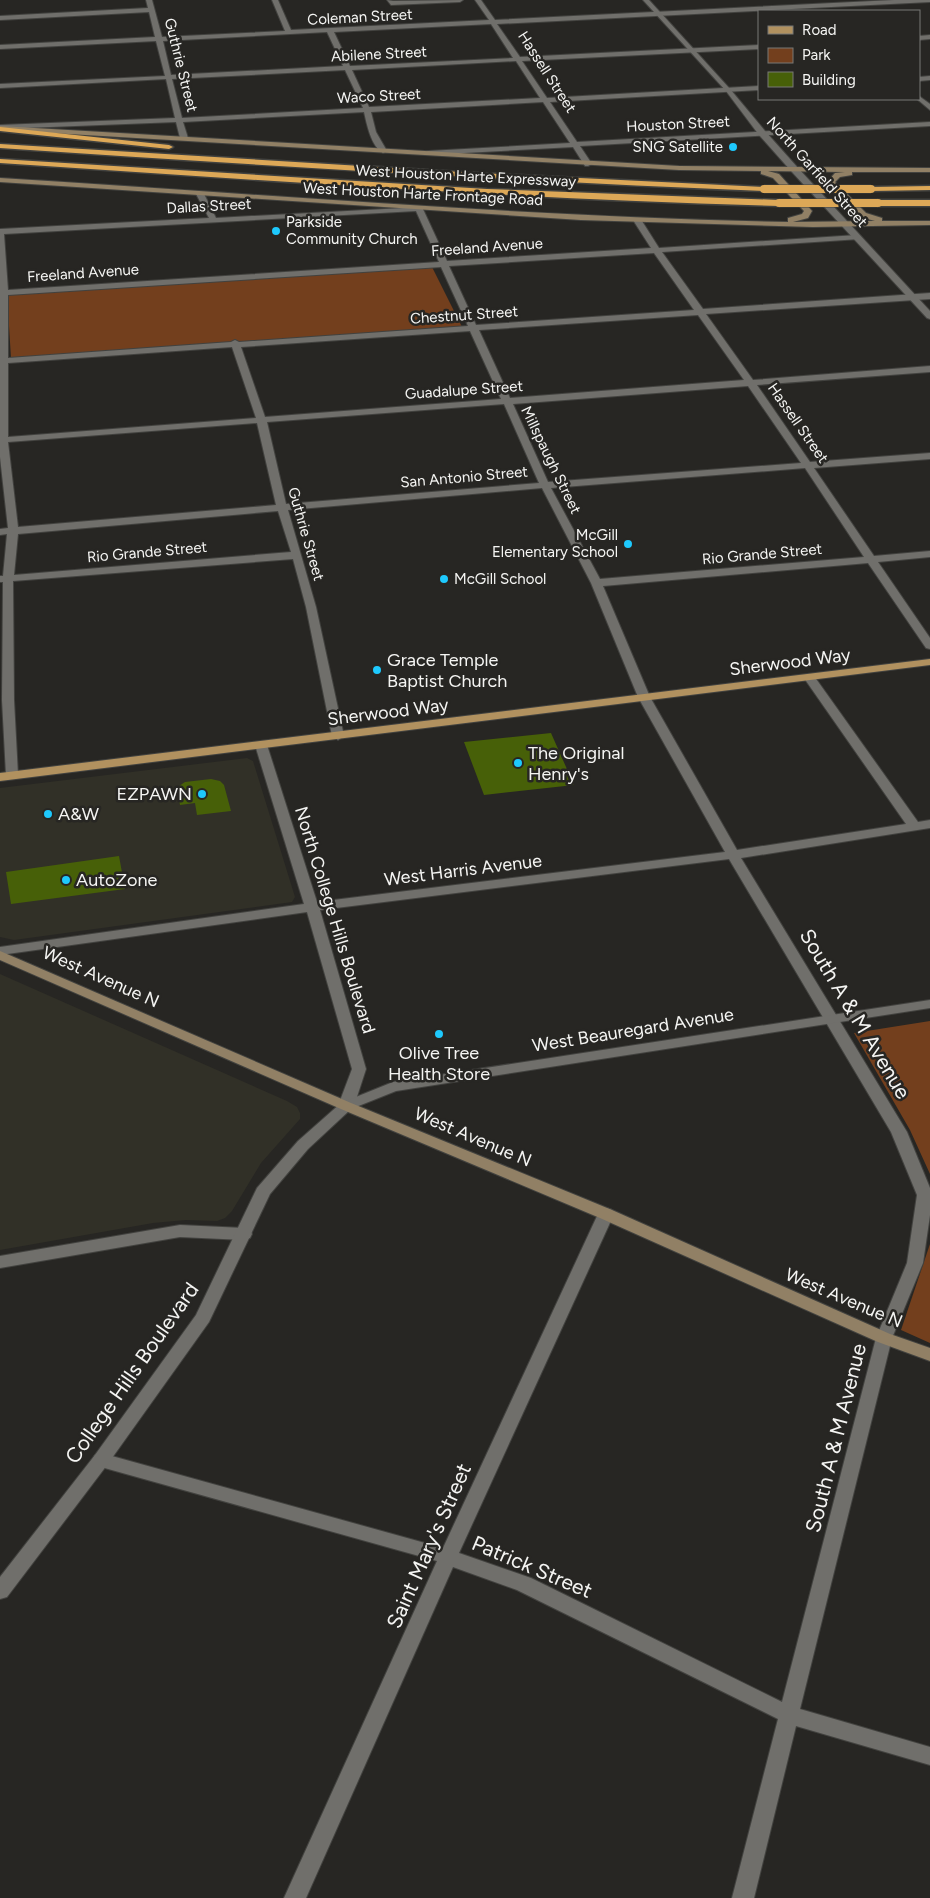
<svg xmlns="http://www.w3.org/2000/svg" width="930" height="1898" viewBox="0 0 930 1898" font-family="Figtree,sans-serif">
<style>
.built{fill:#313027}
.green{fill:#733f1d}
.building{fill:#476008}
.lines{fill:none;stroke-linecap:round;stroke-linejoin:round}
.minor-casing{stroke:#42423f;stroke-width:2}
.tertiary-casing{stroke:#42423f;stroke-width:2}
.secondary-casing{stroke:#42423f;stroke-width:2}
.primary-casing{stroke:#42423f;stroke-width:2}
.motorway-casing{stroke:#42423f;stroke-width:3}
.minor{fill:#706f6b;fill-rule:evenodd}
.tertiary{fill:#706f6b;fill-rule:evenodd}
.secondary{fill:#918065;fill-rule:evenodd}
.primary{fill:#b1915f;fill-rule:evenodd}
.motorway{fill:#dda857;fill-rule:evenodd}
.motorway-bridge-casing{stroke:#42423f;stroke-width:9;stroke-linecap:butt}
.motorway-bridge{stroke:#dda857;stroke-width:8}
.poi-dot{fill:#1ec9fd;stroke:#272623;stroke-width:2}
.labels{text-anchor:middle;stroke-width:5;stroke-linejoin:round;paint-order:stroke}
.far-street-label{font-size:15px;fill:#f5f5f3;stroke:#272623}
.far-poi-label{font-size:15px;fill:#f5f5f3;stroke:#272623;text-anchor:end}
.poi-label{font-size:18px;fill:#f5f5f3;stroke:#272623;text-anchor:start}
.street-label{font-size:18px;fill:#f5f5f3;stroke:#272623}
.near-street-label{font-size:21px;fill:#f5f5f3;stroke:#272623}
</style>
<rect width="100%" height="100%" fill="#272623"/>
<path class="built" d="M247,758L253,761L295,897L292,902L14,940L0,937V788Z
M0,974L287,1101L297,1107L300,1113V1119L261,1163L232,1211L225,1218L217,1221L186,1220L153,1223L0,1250Z"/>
<path class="green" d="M432,267L462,327L11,358L7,294Z
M930,1021V1174L910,1130L854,1033Z
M930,1244V1343L901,1330Z"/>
<path class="building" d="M551,733L574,785L484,795L464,742Z
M211,779L220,781L224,785L231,811L197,815L195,803L180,805L177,790L179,786L185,782Z
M119,856L125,889L11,904L6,872Z"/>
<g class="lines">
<defs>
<path id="minor" d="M146,0H152L162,37L285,31L272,0H278L291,30L489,20L475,0H481L495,20L894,0H930V2L497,24L520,57L759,45V49L522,61L547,98L759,86V90L550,102L577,142L930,122V126L580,146L592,164L588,166H585L573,147L428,155L424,153L428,151L570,143L543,102L371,112L376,132L387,151L383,153C371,146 367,125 364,112L183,122L188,138L184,140L180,138L176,122L0,129V125L175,118L166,79L0,88V84L165,76L156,41L0,49V45L155,37L149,12L0,20V16L148,8ZM491,24L513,58L350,66L334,32ZM327,32L343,66L171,75L163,41ZM516,61L540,98L369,107L352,70ZM345,70L363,108L182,118L172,79Z
M387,0L393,1L463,0L460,2L391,5Z
M930,35V39L919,40V36Z
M930,76V80L919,81V77Z
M919,96L930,104V110L917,99Z
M197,192H203L216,218L422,207L447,261L651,248L633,220L637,218H640L659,248L857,235L861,237L860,239L662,252L703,309L930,293V299L706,314L753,380L930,366V372L757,385L810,462L930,453V459L814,468L874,556L930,551V557L878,562L930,638V649L926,648L868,563L603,586L650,697L737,850L906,824L804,678L810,675L814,676L918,822L930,820V828L741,858L907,1132L930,1188V1215L923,1263L892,1338L800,1709L930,1747V1765L796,1726L754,1898H732L778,1719L517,1590L453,1567L306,1898H284L437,1561L101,1467L95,1465L92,1460L95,1455L101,1453L443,1548L598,1214L600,1210L606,1208L612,1210L614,1214L459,1553L531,1578L782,1702L876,1338L907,1263L917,1195L891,1132L729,859L320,910L366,1069L354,1106L351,1109H341L338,1106L352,1069L307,912L0,955V947L304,904L255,745L261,741L267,745L317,902L725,852L638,697L591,583L542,488L288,510L316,607L344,736L338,740L332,736L306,607L293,559L13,581L14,700L18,775L16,778H8L6,775L2,700L3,582H0V576H3L7,534L0,535V529L8,528L0,457V229L209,218L196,194ZM416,211L439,262L8,290L4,234ZM654,253L694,310L476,325L449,266ZM441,267L468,326L239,342L235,340L231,342L8,358V295ZM698,315L744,380L510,398L479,330ZM470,331L501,399L265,417L241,347ZM232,347L256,418L8,437V363ZM748,386L801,463L548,482L513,404ZM504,404L539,483L286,504L267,422ZM257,423L276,505L18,527L8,442ZM805,468L864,557L600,579L551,488ZM278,511L291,552L14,575L18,534Z
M180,1225L244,1228L250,1230L252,1234L250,1238L244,1240L180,1237L0,1268V1256Z"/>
<path id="tertiary" d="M643,0H649L730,89L765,131L798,168L930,311V319L927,318L792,172L759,135L726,91Z
M930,1000V1008L396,1091L351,1109L308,1149L270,1194L209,1322L107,1465L7,1597L0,1599V1577L95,1455L196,1315L257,1188L298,1141L341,1103L393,1082Z"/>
<path id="secondary" d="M0,126L679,166L930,168V172H852V175L840,177L835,182L866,213L882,218V221H930V225L813,227L581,220L0,182V178C263,194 525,217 788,222V218L802,214L804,211L773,178L761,174V171L679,170L0,130ZM768,171L845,172L835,173L827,182L860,217L875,221L793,222L808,218L812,211L779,174Z
M0,951L351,1103L612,1210L890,1334L930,1348V1361L878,1342L600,1218L341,1109L0,960Z"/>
<path id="primary" d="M930,659V665L0,781V773Z"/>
<path id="motorway" d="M0,127L169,145L173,147L169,149L0,131Z
M0,144L477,173L764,187L768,189L764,191C509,181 255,165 0,148Z
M0,159L487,189L779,200L783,203L779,206C519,199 260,180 0,163Z
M930,186V190L871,191L867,189L871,187Z
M930,200V206H878L874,203L878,200Z"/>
</defs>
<use href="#minor" class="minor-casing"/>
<use href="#tertiary" class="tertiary-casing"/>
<use href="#secondary" class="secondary-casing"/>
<use href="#primary" class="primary-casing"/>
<use href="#motorway" class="motorway-casing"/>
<use href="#minor" class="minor"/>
<use href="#tertiary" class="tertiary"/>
<use href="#secondary" class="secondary"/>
<use href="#primary" class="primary"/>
<use href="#motorway" class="motorway"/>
<defs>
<path id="motorway-bridge" d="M764,189H871
M779,203H878"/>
</defs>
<use href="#motorway-bridge" class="motorway-bridge-casing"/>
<use href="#motorway-bridge" class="motorway-bridge"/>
</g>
<g class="poi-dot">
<circle cx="733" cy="147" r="5"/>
<circle cx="276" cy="231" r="5"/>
<circle cx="628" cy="544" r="5"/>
<circle cx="444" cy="579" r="5"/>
<circle cx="377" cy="670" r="5"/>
<circle cx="518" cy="763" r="5"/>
<circle cx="202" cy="794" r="5"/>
<circle cx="48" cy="814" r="5"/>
<circle cx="66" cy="880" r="5"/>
<circle cx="439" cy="1034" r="5"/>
</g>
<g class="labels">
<g class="far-street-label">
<text transform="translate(360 17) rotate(-3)" y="5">Coleman Street</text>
<text transform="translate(379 54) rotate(-3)" y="5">Abilene Street</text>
<text transform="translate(181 65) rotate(76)" y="5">Guthrie Street</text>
<text transform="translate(547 72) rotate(57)" y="5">Hassell Street</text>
<text transform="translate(379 96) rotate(-3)" y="5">Waco Street</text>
<text transform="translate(678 124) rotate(-3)" y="5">Houston Street</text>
<text transform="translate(817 172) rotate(48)" y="5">North Garfield Street</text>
<text transform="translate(466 176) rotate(3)" y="5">West Houston Harte Expressway</text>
<text transform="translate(423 194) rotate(3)" y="5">West Houston Harte Frontage Road</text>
<text transform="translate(209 206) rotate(-3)" y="5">Dallas Street</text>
<text transform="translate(487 247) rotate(-4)" y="5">Freeland Avenue</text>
<text transform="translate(83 273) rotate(-4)" y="5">Freeland Avenue</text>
<text transform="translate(464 315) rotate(-4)" y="5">Chestnut Street</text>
<text transform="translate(464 390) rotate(-4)" y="5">Guadalupe Street</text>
<text transform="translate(798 423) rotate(55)" y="5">Hassell Street</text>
<text transform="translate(551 460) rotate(64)" y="5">Millspaugh Street</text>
<text transform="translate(464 477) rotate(-5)" y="5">San Antonio Street</text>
<text transform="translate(306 534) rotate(74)" y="5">Guthrie Street</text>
<text transform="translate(147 552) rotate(-5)" y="5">Rio Grande Street</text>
<text transform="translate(762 554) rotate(-5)" y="5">Rio Grande Street</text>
</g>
<g class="far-poi-label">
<text x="723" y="152">SNG Satellite</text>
<text x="286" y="227" text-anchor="start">Parkside<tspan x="286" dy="17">Community Church</tspan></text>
<text x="618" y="540">McGill<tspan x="618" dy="17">Elementary School</tspan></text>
<text x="454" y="584" text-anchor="start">McGill School</text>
</g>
<g class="poi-label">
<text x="387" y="666">Grace Temple<tspan x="387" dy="21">Baptist Church</tspan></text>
<text x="528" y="759">The Original<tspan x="528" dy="21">Henry's</tspan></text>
<text x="192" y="800" text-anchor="end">EZPAWN</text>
<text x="58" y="820">A&amp;W</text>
<text x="76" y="886">AutoZone</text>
<text x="439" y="1059" text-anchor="middle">Olive Tree<tspan x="439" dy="21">Health Store</tspan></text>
</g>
<g class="street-label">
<text transform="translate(790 662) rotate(-7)" y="6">Sherwood Way</text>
<text transform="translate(388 712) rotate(-7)" y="6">Sherwood Way</text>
<text transform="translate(463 870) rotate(-7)" y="6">West Harris Avenue</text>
<text transform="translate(335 920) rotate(73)" y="6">North College Hills Boulevard</text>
<text transform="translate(101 977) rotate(24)" y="6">West Avenue N</text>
<text transform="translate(633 1030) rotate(-9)" y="6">West Beauregard Avenue</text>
<text transform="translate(473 1137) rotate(23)" y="6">West Avenue N</text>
<text transform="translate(844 1298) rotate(23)" y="6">West Avenue N</text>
</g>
<g class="near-street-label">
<text transform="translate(855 1014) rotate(59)" y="7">South A &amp; M Avenue</text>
<text transform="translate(132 1373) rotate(-55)" y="7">College Hills Boulevard</text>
<text transform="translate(836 1438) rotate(-76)" y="7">South A &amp; M Avenue</text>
<text transform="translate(429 1546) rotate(-66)" y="7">Saint Mary's Street</text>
<text transform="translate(532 1567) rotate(23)" y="7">Patrick Street</text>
</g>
</g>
<rect x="758" y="10" width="162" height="90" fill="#272623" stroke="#797976"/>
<rect x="768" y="26" width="25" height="8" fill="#b1915f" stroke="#797976"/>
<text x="802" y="35" font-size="15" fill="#f5f5f3">Road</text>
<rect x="768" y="48" width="25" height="15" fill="#733f1d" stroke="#797976"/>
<text x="802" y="60" font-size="15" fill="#f5f5f3">Park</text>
<rect x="768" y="72" width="25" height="15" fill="#476008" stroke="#797976"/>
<text x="802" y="85" font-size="15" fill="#f5f5f3">Building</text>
</svg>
